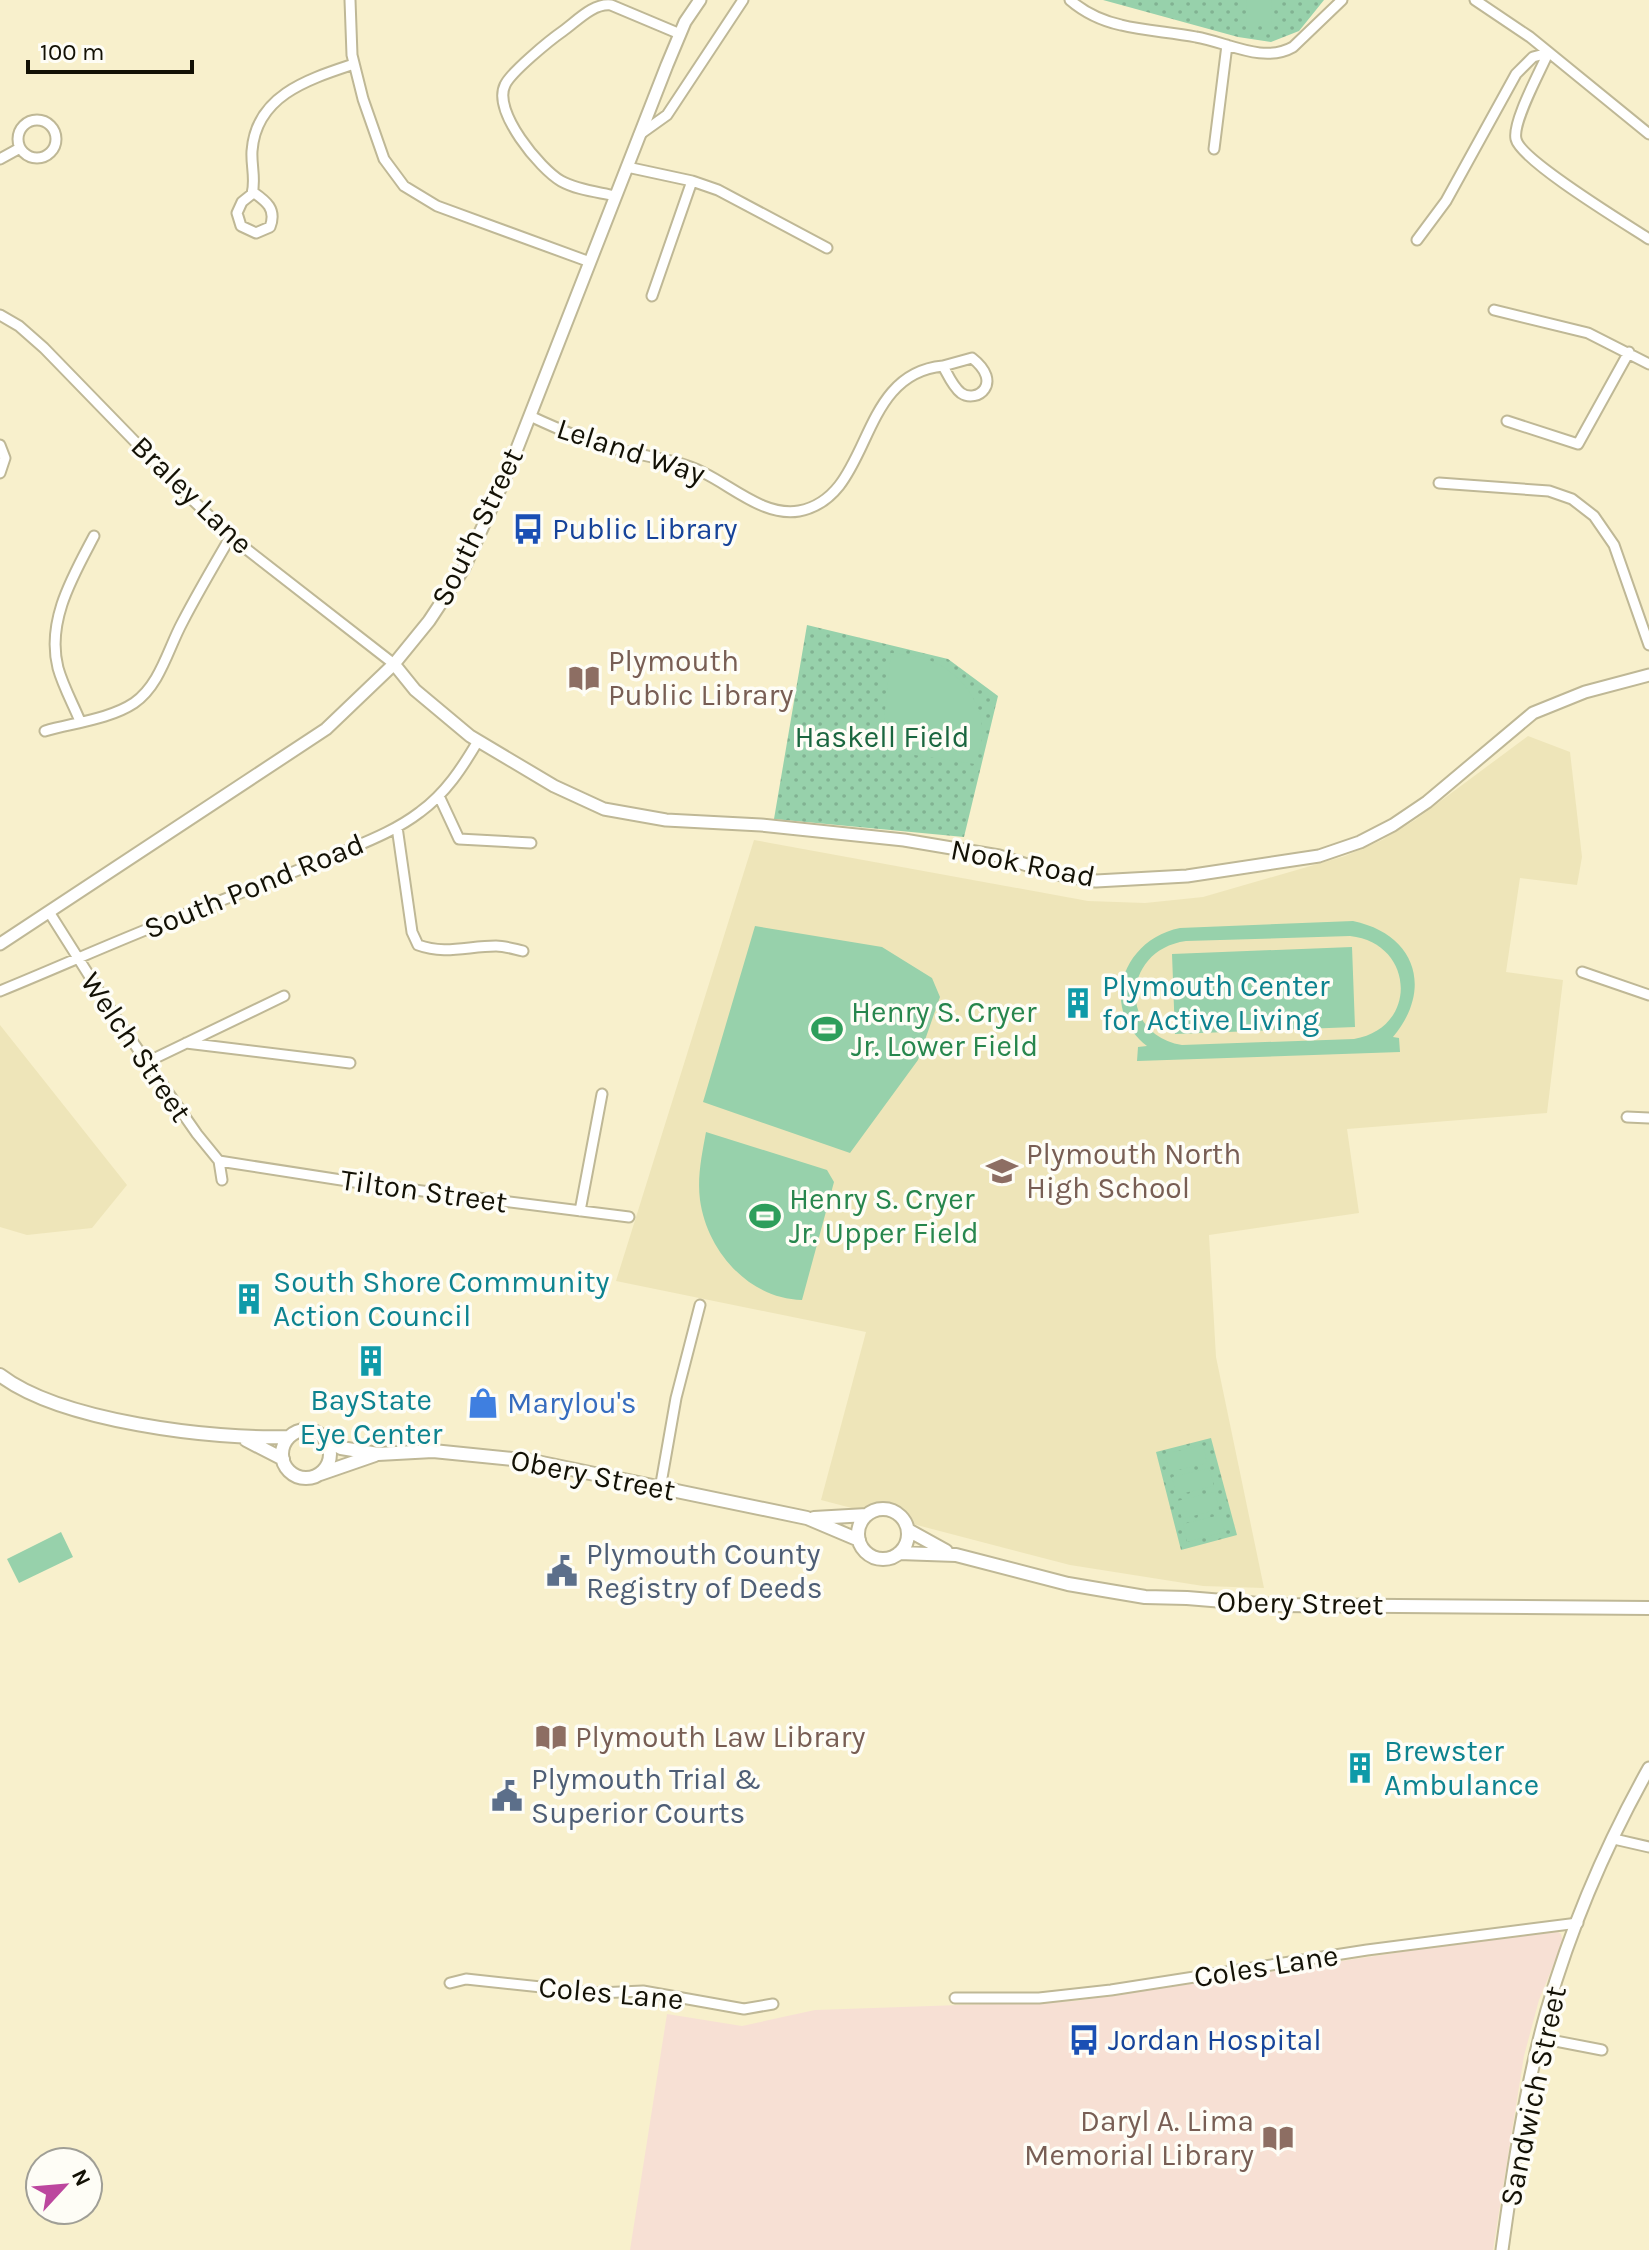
<svg xmlns="http://www.w3.org/2000/svg" width="1649" height="2250" viewBox="0 0 1649 2250" font-family="Karla,sans-serif">
<style>
.built{fill:#eee5b9}
.medical{fill:#f7e0d4}
.park{fill:url(#park-dots)}
.pitch{fill:#97d1ab;fill-rule:evenodd}
.lines{fill:none;stroke-linecap:round;stroke-linejoin:round}
.minor-casing{stroke:#bfb896;stroke-width:13}
.tertiary-casing{stroke:#bfb896;stroke-width:15}
.secondary-casing{stroke:#bfb896;stroke-width:16}
.minor{stroke:#fff;stroke-width:9}
.tertiary{stroke:#fff;stroke-width:11}
.secondary{stroke:#fff;stroke-width:12}
.labels{text-anchor:middle;stroke-width:7;stroke-linejoin:round;paint-order:stroke}
.street-label{font-size:30px;fill:#131105;stroke:#fefdf6}
.transit-label{font-size:30px;fill:#164399;stroke:#fefdf6;text-anchor:start}
.education-label{font-size:30px;fill:#785e54;stroke:#fefdf6;text-anchor:start}
.park-label{font-size:30px;fill:#1a663f;stroke:#fefdf6}
.culture-label{font-size:30px;fill:#0d838f;stroke:#fefdf6;text-anchor:start}
.leisure-label{font-size:30px;fill:#27864d;stroke:#fefdf6;text-anchor:start}
.shop-label{font-size:30px;fill:#366cbe;stroke:#fefdf6;text-anchor:start}
.service-label{font-size:30px;fill:#4e5e75;stroke:#fefdf6;text-anchor:start}
</style>
<defs>
<pattern id="park-dots" width="8" height="8" patternUnits="userSpaceOnUse" patternTransform="scale(2)"><rect width="8" height="8" fill="#97d1ab"/><path d="M2 2h.1M6 6h.1" fill="none" stroke="#81b292" stroke-width="1.8" stroke-linecap="round"/></pattern>
</defs>
<rect width="100%" height="100%" fill="#f8f0cc"/>
<path class="built" d="M1528,736L1570,752L1582,857L1577,885L1520,878L1506,972L1563,980L1547,1113L1347,1129L1359,1213L1209,1235L1216,1357L1264,1588L1203,1586L1070,1565L821,1500L866,1332L616,1281L754,840L1088,901L1145,903L1203,897L1345,856L1382,840L1415,820Z
M0,1025L127,1185L92,1228L27,1235L0,1227Z"/>
<path class="medical" d="M1554,1929L1561,1934L1563,1942L1539,2000L1524,2056L1493,2250H630L667,2014L742,2026L815,2010L1075,2001Z"/>
<path class="park" d="M1103,0H1324L1299,31L1271,42L1238,37Z
M807,625L948,659L998,696L964,837L774,819Z
M1211,1438L1237,1535L1181,1550L1156,1452Z"/>
<path class="pitch" d="M1247,0H1272L1271,24H1246Z
M891,653C901,654 913,655 923,658C957,668 986,701 982,739C981,747 977,756 975,764L881,750Z
M1353,921C1415,934 1434,988 1393,1037L1399,1038L1400,1052L1137,1061L1138,1047L1147,1046C1098,1008 1123,939 1180,928ZM1350,936C1415,943 1419,1028 1354,1039L1182,1045C1118,1035 1121,950 1186,941Z
M755,926L882,947L932,978L940,997L918,1060L850,1153L703,1102Z
M1352,947L1355,1027L1175,1034L1172,954Z
M706,1132L827,1170L834,1182L802,1300C749,1299 707,1251 700,1200C697,1177 702,1154 706,1132Z
M1203,1445L1207,1463L1170,1472L1165,1454Z
M1209,1468L1214,1486L1176,1495L1172,1477Z
M1215,1492L1219,1509L1182,1519L1177,1501Z
M1220,1515L1225,1532L1187,1542L1183,1524Z
M61,1532L73,1557L19,1583L7,1559Z"/>
<g class="lines">
<defs>
<path id="minor" d="M350,0L352,55L363,99L384,159L404,186L437,206L590,262
M1070,0C1084,12 1103,21 1121,25C1145,31 1171,32 1196,37C1227,42 1263,64 1293,47L1342,0
M1475,0L1530,37L1649,134
M1548,53C1541,70 1512,122 1516,139C1520,160 1626,224 1649,239
M18 139a19 19 0 1 1 38 0a19 19 0 1 1-38 0Z
M639,135L667,115L743,0
M1214,149L1227,45
M0,159L20,148
M627,167L692,181L718,190L827,248
M253,192C266,201 277,209 270,227L256,233L241,226L237,213L242,202L252,194C256,179 251,166 252,151C256,95 309,79 354,64
M615,196C598,192 577,190 561,181C540,169 492,111 505,85C511,72 550,40 563,31C577,21 593,3 611,5L680,34
M1417,240L1446,201L1516,74L1533,57L1548,53
M652,296L692,181
M1494,310L1588,333L1649,364
M0,315L19,326L44,348L183,491L236,541L394,664
M530,416C558,429 585,441 616,449C645,457 677,459 704,473C733,487 765,517 799,511C874,497 855,374 943,366C948,375 953,387 961,393C977,404 1004,383 972,358L943,366
M1507,421L1578,444L1629,352
M0,445L5,458L0,473
M1439,483L1549,491L1572,499L1594,516L1614,545L1649,645
M80,721C73,704 63,686 58,668C46,621 73,576 94,536
M45,731C73,723 110,719 134,703C160,685 168,649 182,623C197,594 214,565 231,536
M439,796L459,839L531,843
M397,827L412,932L418,945C445,955 468,946 496,946C505,946 514,949 523,951
M49,912L114,1015L197,1134L219,1161L222,1180
M1582,972L1649,995
M0,991C64,965 127,936 191,912C239,894 286,875 333,856C363,843 394,832 420,812C446,793 462,768 478,741
M186,1043L350,1063
M147,1062L284,996
M1627,1117L1649,1118
M219,1161L367,1184L629,1217
M580,1211L602,1094
M660,1489L676,1398L700,1305
M1614,1839L1649,1847
M450,1983L466,1979L598,1993L643,1991L744,2009L773,2004
M955,1998H1039L1111,1990L1367,1950L1578,1923
M1540,2038L1602,2050"/>
<path id="tertiary" d="M394,664L415,690L470,736L554,786L604,809L666,820L761,825L904,840L999,856L1052,873L1096,881L1187,876L1319,856L1360,842L1393,825L1427,802L1533,713L1585,692L1649,675
M0,944L326,729L394,664L429,621L464,568L509,469L667,65L685,22L700,0
M1502,2250C1513,2170 1525,2088 1547,2010C1571,1927 1607,1843 1649,1768"/>
<path id="secondary" d="M0,1375C60,1421 213,1440 289,1437
M282 1454a24 24 0 1 1 48 0a24 24 0 1 1-48 0Z
M325,1439L341,1448L378,1454L433,1451L532,1461L807,1518L859,1540
M246,1440L283,1459
M320,1474L375,1455
M858 1534a25 25 0 1 1 50 0a25 25 0 1 1-50 0Z
M814,1518L867,1515
M908,1530L946,1551
M899,1553L956,1555L1068,1584L1145,1597L1187,1598L1273,1605L1649,1608"/>
</defs>
<use href="#minor" class="minor-casing"/>
<use href="#tertiary" class="tertiary-casing"/>
<use href="#secondary" class="secondary-casing"/>
<use href="#minor" class="minor"/>
<use href="#tertiary" class="tertiary"/>
<use href="#secondary" class="secondary"/>
</g>
<defs>
<symbol id="bus-bare" viewBox="-9 -9 18 18"><path d="M-5-6H5V4H4V6H2V4H-2V6H-4V4H-5ZM-3.5-4V0h7V-4ZM-3.5 1.2v1.5H-2V1.2ZM2 1.2v1.5H3.5V1.2Z" fill="#1a4fb4" stroke="#fefdf6" stroke-width="2.5" paint-order="stroke"/></symbol>
<symbol id="library-bare" viewBox="-9 -9 18 18"><path d="M-6-4Q-3-5.5-.7-3.5V5Q-3 3-6 4ZM6-4Q3-5.5 .7-3.5V5Q3 3 6 4Z" fill="#8d6e63" stroke="#fefdf6" stroke-width="2.5" paint-order="stroke"/></symbol>
<symbol id="building-bare" viewBox="-9 -9 18 18"><path d="M-4-6H4V6H1V3H-1V6H-4ZM-2.5-4.3h1.7v1.8h-1.7ZM.8-4.3h1.7v1.8H.8ZM-2.5-1h1.7V.8h-1.7ZM.8-1h1.7V.8H.8Z" fill="#0f9aa8" stroke="#fefdf6" stroke-width="2.5" paint-order="stroke"/></symbol>
<symbol id="stadium-bare" viewBox="-9 -9 18 18"><path d="M0-5a6.5 5 0 1 0 0 10a6.5 5 0 1 0 0-10ZM-3.5-1.8h7v3.6h-7Z" fill="#2e9e5b" stroke="#fefdf6" stroke-width="2.5" paint-order="stroke"/></symbol>
<symbol id="school-bare" viewBox="-9 -9 18 18"><path d="M0-5L7-2L0 1L-7-2ZM-4 1L0 2.5L4 1V4Q0 6-4 4Z" fill="#8d6e63" stroke="#fefdf6" stroke-width="2.5" paint-order="stroke"/></symbol>
<symbol id="shop-bare" viewBox="-9 -9 18 18"><path d="M-5-2.5h2.3a2.7 3.5 0 0 1 5.4 0H5L5.5 6h-11ZM-1.5-2.5h3a1.5 2.3 0 0 0-3 0Z" fill="#3f7fe0" stroke="#fefdf6" stroke-width="2.5" paint-order="stroke"/></symbol>
<symbol id="civic-bare" viewBox="-9 -9 18 18"><path d="M-.6-6.5H3V-4.5H.6V-3L4-1V1h2V6H-6V1h2V-1L-.6-3ZM-1.2 2.5V6h2.4V2.5Z" fill="#5c6f8a" stroke="#fefdf6" stroke-width="2.5" paint-order="stroke"/></symbol>
</defs>
<g fill-rule="evenodd">
<use href="#bus-bare" x="506" y="507" width="44" height="44"/>
<use href="#library-bare" x="562" y="656" width="44" height="44"/>
<use href="#building-bare" x="1056" y="981" width="44" height="44"/>
<use href="#stadium-bare" x="805" y="1007" width="44" height="44"/>
<use href="#school-bare" x="980" y="1149" width="44" height="44"/>
<use href="#stadium-bare" x="743" y="1194" width="44" height="44"/>
<use href="#building-bare" x="227" y="1277" width="44" height="44"/>
<use href="#building-bare" x="349" y="1339" width="44" height="44"/>
<use href="#shop-bare" x="461" y="1381" width="44" height="44"/>
<use href="#civic-bare" x="540" y="1549" width="44" height="44"/>
<use href="#library-bare" x="529" y="1715" width="44" height="44"/>
<use href="#building-bare" x="1338" y="1746" width="44" height="44"/>
<use href="#civic-bare" x="485" y="1774" width="44" height="44"/>
<use href="#bus-bare" x="1062" y="2018" width="44" height="44"/>
<use href="#library-bare" x="1256" y="2116" width="44" height="44"/>
</g>
<g class="labels">
<g class="street-label">
<text transform="translate(631 451) rotate(18)" y="10">Leland Way</text>
<text transform="translate(192 495) rotate(44)" y="10">Braley Lane</text>
<text transform="translate(477 527) rotate(-64)" y="10">South Street</text>
<text transform="translate(1023 863) rotate(11)" y="10">Nook Road</text>
<text transform="translate(254 886) rotate(-22)" y="10">South Pond Road</text>
<text transform="translate(136 1047) rotate(56)" y="10">Welch Street</text>
<text transform="translate(424 1191) rotate(8)" y="10">Tilton Street</text>
<text transform="translate(593 1475) rotate(11)" y="10">Obery Street</text>
<text transform="translate(1300 1603) rotate(1)" y="10">Obery Street</text>
<text transform="translate(1266 1966) rotate(-9)" y="10">Coles Lane</text>
<text transform="translate(611 1993) rotate(5)" y="10">Coles Lane</text>
<text transform="translate(1533 2096) rotate(-78)" y="10">Sandwich Street</text>
</g>
<g class="transit-label">
<text x="552" y="539">Public Library</text>
<text x="1108" y="2050">Jordan Hospital</text>
</g>
<g class="education-label">
<text x="608" y="671">Plymouth<tspan x="608" dy="34">Public Library</tspan></text>
<text x="1026" y="1164">Plymouth North<tspan x="1026" dy="34">High School</tspan></text>
<text x="575" y="1747">Plymouth Law Library</text>
<text x="1254" y="2131" text-anchor="end">Daryl A. Lima<tspan x="1254" dy="34">Memorial Library</tspan></text>
</g>
<g class="park-label">
<text x="882" y="747">Haskell Field</text>
</g>
<g class="culture-label">
<text x="1102" y="996">Plymouth Center<tspan x="1102" dy="34">for Active Living</tspan></text>
<text x="273" y="1292">South Shore Community<tspan x="273" dy="34">Action Council</tspan></text>
<text x="371" y="1410" text-anchor="middle">BayState<tspan x="371" dy="34">Eye Center</tspan></text>
<text x="1384" y="1761">Brewster<tspan x="1384" dy="34">Ambulance</tspan></text>
</g>
<g class="leisure-label">
<text x="851" y="1022">Henry S. Cryer<tspan x="851" dy="34">Jr. Lower Field</tspan></text>
<text x="789" y="1209">Henry S. Cryer<tspan x="789" dy="34">Jr. Upper Field</tspan></text>
</g>
<g class="shop-label">
<text x="507" y="1413">Marylou's</text>
</g>
<g class="service-label">
<text x="586" y="1564">Plymouth County<tspan x="586" dy="34">Registry of Deeds</tspan></text>
<text x="531" y="1789">Plymouth Trial &amp;<tspan x="531" dy="34">Superior Courts</tspan></text>
</g>
</g>
<g transform="translate(64 2186) rotate(64)"><circle r="38" fill="#fefdf6" stroke="#a09f96" stroke-width="2"/>
<path d="M0-6L14 30L0 20L-14 30Z" fill="#bc479e"/>
<text y="-12" font-size="22" font-weight="bold" text-anchor="middle" fill="#131105">N</text>
</g>
<path d="M28 60v12h164v-12" fill="none" stroke="#131105" stroke-width="4"/>
<text x="40" y="60" font-size="24" fill="#131105" stroke="#fefdf6" stroke-width="6" paint-order="stroke">100 m</text>
</svg>
